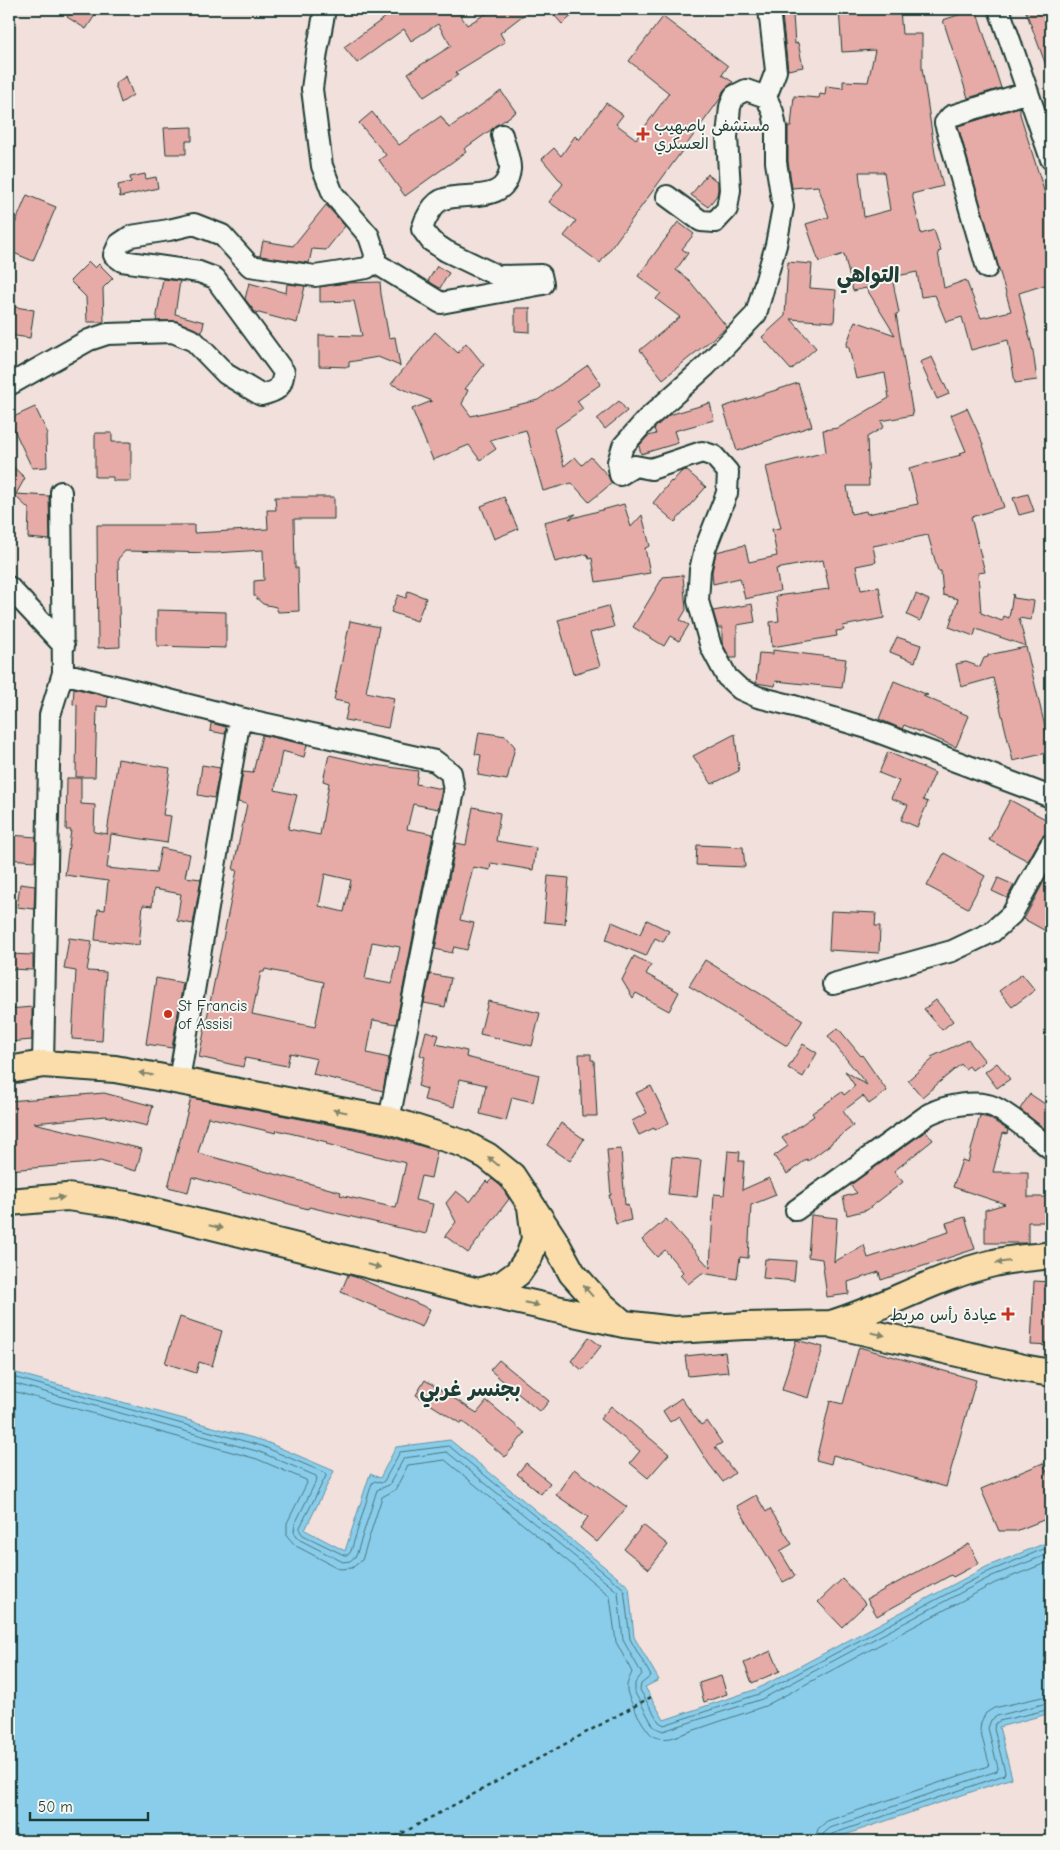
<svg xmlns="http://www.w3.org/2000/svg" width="1060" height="1850" viewBox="0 0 1060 1850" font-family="'Comic Neue','Playpen Sans Arabic',sans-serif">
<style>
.water{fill:#8acdeb;stroke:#5f93a2}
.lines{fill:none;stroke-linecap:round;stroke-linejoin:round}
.shore{stroke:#4a777d;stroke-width:1}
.building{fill:#e6aba7;stroke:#1f3d34;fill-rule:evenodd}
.minor-casing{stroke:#1f3d34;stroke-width:24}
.major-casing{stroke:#1f3d34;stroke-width:30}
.path{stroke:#1f3d34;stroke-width:2.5;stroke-dasharray:4 4;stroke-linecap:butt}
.minor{stroke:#f6f6f2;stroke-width:20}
.major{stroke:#faddab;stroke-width:26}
.oneway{fill:#82856a}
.poi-dot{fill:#c8321e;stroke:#f6f6f2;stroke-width:2}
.labels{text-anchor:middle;stroke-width:4;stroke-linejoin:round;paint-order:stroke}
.poi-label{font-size:16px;fill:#1f3d34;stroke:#f6f6f2;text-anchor:start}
.district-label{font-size:21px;font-weight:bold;fill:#1f3d34;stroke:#f6f6f2}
</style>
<rect width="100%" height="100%" fill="#f1e0dc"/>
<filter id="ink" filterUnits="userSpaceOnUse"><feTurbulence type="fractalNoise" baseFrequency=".02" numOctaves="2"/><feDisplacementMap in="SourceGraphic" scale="10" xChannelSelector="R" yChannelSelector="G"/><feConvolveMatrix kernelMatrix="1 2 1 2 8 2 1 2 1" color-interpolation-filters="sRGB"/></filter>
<g filter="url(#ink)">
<path class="water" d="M9,1371L264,1441L334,1471L305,1530L345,1551L370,1474L380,1478L396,1447L450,1440L629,1587L634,1637L659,1680L645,1687L664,1720L757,1689L988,1566L1051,1541V1713L999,1727L1012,1778L827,1841H9Z"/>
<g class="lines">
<path class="shore" d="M9,1376L262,1446L325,1473L326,1476L300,1527V1531L303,1535L344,1555H348L351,1551L372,1483L375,1481L381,1483L384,1481L400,1452L449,1446L624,1589L630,1639L651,1676L641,1684L640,1690L659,1722L664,1725L759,1694L990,1571L1051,1546
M9,1382L260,1452L316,1476L317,1479L295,1524L294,1532L300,1540L343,1562L350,1561L356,1556L377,1490L389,1485L404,1458L447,1452L618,1592L623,1640L642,1674L635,1683V1693L654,1727L663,1731L762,1699L992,1576L1051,1553
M9,1390L257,1459L306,1480L307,1483L287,1523V1536L296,1546L340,1569L352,1568L362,1560L382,1497L395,1490L408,1465L445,1460L610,1596L616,1642L632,1672C630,1678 626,1683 627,1690C628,1699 645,1730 652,1735C658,1739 664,1739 671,1738L765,1706L995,1583L1051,1561
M814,1841L818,1829L827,1821L988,1766L989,1763L980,1730L981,1722L986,1713L994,1708L1051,1695
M822,1841L823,1834L830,1828L997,1771L998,1768L988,1728L991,1720L997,1716L1051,1702
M828,1841L829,1837L832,1834L1004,1775L1005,1772L994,1729L995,1724L999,1721L1051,1709"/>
</g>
<path class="building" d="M73,9H99L86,29L67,17Z
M397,9H456L467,25L494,9H531L500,33L505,42L456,72L458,75L424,97L408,73L451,46L438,24L411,41L404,29L357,63L344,47Z
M549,9H580L562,24Z
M839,9H900L902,34H922V68L929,113L935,154L943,186L912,194L921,234L934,230L941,251L938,252L944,288L966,280L981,318L1011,311L958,126L1020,107V114L1051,213V283L1019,293L1033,351L1037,380L1015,383L1008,340L971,350L962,317L946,322L935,295L921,297L917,272L892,277L899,313L896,314L913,415L881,421L884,427L867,437L869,486H847L851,514L866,511L867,514L918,504L909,468L961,455L960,453L966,451L951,415L967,408L981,439L1004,507L971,517L985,572L978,573L981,613L1002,621L1004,616L1009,618L1013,594L1014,598L1034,601L1031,620L1019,618L1026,646L976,629L974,636L949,627L958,599L943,595L941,571H938L928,535L873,546L876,562L856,566L861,590L879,587L884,618L843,626L844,630L836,631L837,636L772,647L770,622L779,621L776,596L829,589L823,560L776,569L780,591L745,599L740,578L713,584L712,572L716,552L745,545L749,562L777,556L772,529L781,528L766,467L826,452L823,430L838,428L889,398L885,373L856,379L849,348L846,346L855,321L895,335L866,288L853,291L844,254L819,262L806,224L829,217L818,186L792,188L788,161V127H791L794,96L819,98L820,94L825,95L826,86L843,88V81L868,82L875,50L842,52ZM859,172H884L890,210L864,217Z
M976,9L1001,88L968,98L943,20Z
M1025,9H1051V76H1050Z
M782,15H793L795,44L798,43L803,67L788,70Z
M663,17L728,66L722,75L733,82L723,91L720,99L600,263L564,236L576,221L549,202L563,184L542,159L554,148L561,156L575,136L579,140L606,103L623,115L616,124L636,139L669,93L629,61Z
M126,76L133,95L121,103L115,84Z
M501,91L516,112L464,149L466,152L405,196L379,160L386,155L359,123L372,112L399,145L441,116L449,128Z
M192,127V141H186V154H166L164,128Z
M145,174L146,179L156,177L158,188L120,197L118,185L131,182L130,177Z
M707,174L718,182V189L717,195L708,207L691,195Z
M27,195L56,207L33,261L9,251V238Z
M326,205L345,226L326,250L312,249L309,263L260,256L263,241L293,246Z
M678,222L694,234L682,249L688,253L676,270L689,280L727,327L663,379L640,350L680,317L656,299L661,293L638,276Z
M89,262L95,268L99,264L113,278L103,288L104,322H87L86,297L70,281Z
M788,262L812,264L810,288L836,290L834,322L791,319L816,348L791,370L762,337L785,316Z
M437,266L449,273L440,288L428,281Z
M163,279L180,281L175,314L204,322L202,332L177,321H156Z
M380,282L381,294L389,338L395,337L400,366L378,357L349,362V367L319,366V335L362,336L354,301L320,302V287L345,283Z
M249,283L286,293L287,284L305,286L297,323L255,312L245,299Z
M9,306L34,310L30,338L9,335Z
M515,308H530V332L515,331Z
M435,332L458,353L466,343L484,365L465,389L468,390L462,404L471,416L538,400L588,365L601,384L577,401L583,409L554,429L564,466L575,457L582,465L591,457L608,476L612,483L589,502L572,483L543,491L526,430L490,440L496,449L480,460L469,445L433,460L412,409L432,401L391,384Z
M932,357L949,394L937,399L920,362Z
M798,383L812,426L737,451L723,407Z
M619,401L627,411L605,429L597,419Z
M710,403L714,420L674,431L678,443L641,454L639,446L648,436L656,434L654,428L669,415Z
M35,407L48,434L46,435L47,467L32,468L9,419Z
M95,433H112V442H131V481H113V477H95Z
M9,463L25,478L16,494L49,496L50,540L28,538L29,509L15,496L9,507Z
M686,470L706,487L675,522L653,503L671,481L672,482L682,471Z
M1028,494L1034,511L1019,515L1013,498Z
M275,497H334V519H294L295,568H298L299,611L278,612L276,607L263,604L254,596V581L264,580L263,550L215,553L125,551L118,559L120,647L98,648L97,525H194V533L268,529L267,510H276Z
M504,497L518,529L494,539L481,506Z
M624,504L631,527L642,515L650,546L645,548L650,573L596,582L592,558L589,559L587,554L555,562L544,522L576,514L569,519Z
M683,575L686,610L680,620L689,625L679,641L670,636L664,646L633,627L663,577Z
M408,591L426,598L417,621L391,612L398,595L406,598Z
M916,594L929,600L920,621L907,615Z
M752,604L755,622L737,625V658H730L722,643V628H718L713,611Z
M608,606L614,627L590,633L600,666L573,674L558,620Z
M157,610L226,612V648L157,646Z
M350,621L379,627L366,692L394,698L388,728L345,720L349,703L334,700Z
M897,637L921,645L915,662L890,652Z
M1026,647L1051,752L1013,761L993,678L961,687L956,664L966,662L980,667L984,658L988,657V655Z
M773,650L846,659L842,688L776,681L775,686L756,683L759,653L773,654Z
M894,681L928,695L923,696L969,716L956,747L904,725L902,729L879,719Z
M74,688L108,697L107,707L97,706L95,777H76L77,705L73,704Z
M211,723L226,727L225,734L210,731Z
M479,732L506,736L515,747L507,780L478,775L481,755L475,754Z
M735,734L739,771L712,784L693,756Z
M262,735L307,745L304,757L282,751L275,790L297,795L288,829L320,835L329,783L323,781L329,755L374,765L418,771L416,784L442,789L438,809L413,804L407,829L433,834L396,1024L373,1020L367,1053L389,1058L383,1091L313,1074L317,1059L290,1053L287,1066L245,1058L243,1067L199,1057L237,870H233L247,804L238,802L243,772L253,773ZM325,874L351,880L344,912L319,906ZM372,942L400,947L392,984L365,979ZM265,969L324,982L315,1027L252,1014L261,972H264Z
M888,752L935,773L923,800L928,802L917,827L901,820L908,805L891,798L899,781L879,773Z
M118,759L170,768L163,815L171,816L167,843L111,834L107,868L156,873L161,848L190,854L185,877L201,879L193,924L177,921L181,894L154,889L152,906L143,905L139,945L95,940L98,909L105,910L108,881L65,875L71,830H66L67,778H81V804L95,805L94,832L108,834L107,833Z
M202,765L220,768L214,798L198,795Z
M1010,800L1051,822V832L1045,834L1041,838L1028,861L989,840Z
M473,807L500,813L496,841L536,848L533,870L491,863L490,870L473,867L460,920L474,923L467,950L454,947L452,953L435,949L456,843L466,845Z
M10,835L36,837L35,861L9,859Z
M697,845L743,847L745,867L696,865Z
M944,853L985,876L968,908L927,886Z
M1051,868V934L1024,919Z
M548,876L569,878L565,924L544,922Z
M998,878L1014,885L1007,898L992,891Z
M20,884L35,886L34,909L17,907Z
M831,911L876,913L875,926H880L879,953L829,950Z
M647,920L669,931L663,942L655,938L646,956L606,940L612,922L640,934Z
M69,938L92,941L87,971L106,972L102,1041L72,1039L76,971L64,969Z
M9,954L33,955V970L9,969Z
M634,956L651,965L646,974L679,992L669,1011L636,993L633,998L622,980Z
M705,960L803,1020L787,1046L689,986Z
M430,974L451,978L445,1007L424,1003Z
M1022,974L1035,990L1012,1007L999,991Z
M156,978L183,983L172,1048L146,1044Z
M936,1000L953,1021L942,1030L924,1009Z
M488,1001L540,1013L532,1046L480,1034Z
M32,1007V1040L9,1042V1009Z
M838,1028L861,1056L862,1055L887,1091L869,1104L863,1096L843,1111L853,1126L831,1143V1144L808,1161L807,1159L787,1174L774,1156L788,1146L782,1138L814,1116L812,1113L842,1092L844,1095L855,1086L845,1071L867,1085L828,1036Z
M426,1031L439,1035L436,1044L467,1051L466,1057L539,1075L533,1102L512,1097L506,1121L480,1114L486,1085L460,1079L454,1107L424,1100L427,1089L418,1086L425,1057L420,1055Z
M968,1040L985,1061L972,1070L969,1066L965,1069L961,1064L922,1097L908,1080L933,1059L931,1057Z
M803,1044L817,1053L803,1077L788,1068Z
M579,1054H591V1060H594L597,1116H582Z
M997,1063L1010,1079L997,1088L985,1072Z
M651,1086L669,1123L655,1130L654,1128L639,1135L632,1121L647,1113L636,1093Z
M104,1093L153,1106L147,1126L106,1116L34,1123L142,1149L136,1171L100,1161L92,1163L9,1170V1101Z
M1030,1094L1051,1108V1134L1020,1109Z
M191,1098L385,1135L437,1151L431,1178L421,1176L415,1200L433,1204L426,1234L309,1207L308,1209L192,1177L188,1192L168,1187ZM208,1117L276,1133L277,1130L327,1142L326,1144L406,1163L396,1208L340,1195L341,1192L198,1153Z
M980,1116L989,1118L1008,1130L1007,1134L1003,1133L993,1172H1028V1197H1049V1222H1028V1243H985V1210L1005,1204L953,1187L962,1160L968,1162Z
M561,1123L584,1139L570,1161L547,1145Z
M926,1131L933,1140L894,1171L903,1182L867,1210L847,1215L843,1197L857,1193L850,1185Z
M621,1149L625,1205L628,1204L631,1220L616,1224L609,1195H611L607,1150Z
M728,1151L740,1152L739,1161H744L742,1190L769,1178L776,1195L751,1205L748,1258L740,1257L737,1279L702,1273L688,1284L680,1275L683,1272L665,1250L657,1257L642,1240L666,1219L710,1268L714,1194L724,1195Z
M672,1157L701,1160L697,1197L668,1194Z
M492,1179L501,1186L509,1199L468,1253L445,1236L456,1222L446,1203L456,1191L470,1202L486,1181L488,1183Z
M811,1215L837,1218L834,1262L864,1245L868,1258L949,1232L946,1223L965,1217L975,1249L881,1280L879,1272L848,1282L849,1294L827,1297L822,1259L808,1257Z
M765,1259L796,1261L794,1281L763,1278Z
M348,1275L358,1278L430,1309L422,1327L341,1292Z
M1034,1281L1051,1282V1346L1031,1345Z
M180,1317L222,1331L212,1366L199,1362L196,1373L165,1363Z
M589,1337L601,1346L582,1370L571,1361Z
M796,1340L823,1347L809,1398L782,1390Z
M859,1347L976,1380L946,1487L833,1455L831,1464L816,1460L830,1401L843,1404Z
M725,1352L728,1372L688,1376L685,1356Z
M499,1360L549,1401L540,1412L490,1370Z
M425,1380L477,1413L487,1401L525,1433L505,1457L462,1421L461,1424L416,1395Z
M681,1398L701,1425L707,1421L722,1443L715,1447L735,1473L723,1482L709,1464L679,1416L670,1422L663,1411Z
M611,1406L669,1454L648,1478L630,1463L640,1451L600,1419Z
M526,1463L550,1483L541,1494L517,1474Z
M1043,1463L1051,1482V1517L1016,1531H999L981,1489Z
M574,1469L627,1507L597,1542L580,1528L588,1517L556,1495Z
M756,1495L766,1512L770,1509L792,1544L780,1551L795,1576L783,1582L737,1506Z
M643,1525L668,1545L649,1569L624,1549Z
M969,1544L979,1563L953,1577L951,1575L877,1616L867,1599Z
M842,1579L866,1604L842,1627L818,1602Z
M771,1651L780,1671L752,1683L744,1663Z
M721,1676L727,1694L704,1702L699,1683Z"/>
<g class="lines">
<defs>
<path id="minor" d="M999,9L1051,159
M766,97L776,71L769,9
M667,196L701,221L715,222L727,209L730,190L727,137L730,107L734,96L746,90L766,97L773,112L776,128V162L783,207L776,245L756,314L706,366L647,419L623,446L618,462L620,475L635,466L651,469L702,452L714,456L728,472L727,493L705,549L700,570L698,601L711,647L727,677L740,689L758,697L794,706L867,728L1051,797
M374,262L441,303L543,284L541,275L498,276L446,251L431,241L422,229C425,219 433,202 444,199C467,192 506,204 510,169C511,161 504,143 502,135
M987,268L945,123L951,116L1028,92
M9,385L89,340L107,334L173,332L194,341L226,374L261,395C278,391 281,389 284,372L215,278L199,272L122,261L114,255L119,244L131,236L169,230L194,224L222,235L250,266L315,276L367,268L374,262L375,254L369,236L333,194L322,166L312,89L317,52L325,9
M9,587L64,646
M63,673L240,718L435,761L451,773L454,791L389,1120
M833,984L952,951L992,932L1012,914L1051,844
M43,1064L50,715L63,673L61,492
M179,1080L240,718
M796,1210L929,1114C945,1106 977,1099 994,1107C1011,1115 1036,1137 1051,1149"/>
<path id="major" d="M9,1070L43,1064L115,1069L389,1120L464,1144L487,1156L512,1176L554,1240L572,1273L596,1300L621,1322
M9,1202L67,1197L127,1205L479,1292L624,1324L674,1330L744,1326L831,1324L1028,1369L1051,1373
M479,1292L503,1284L518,1273L529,1257L535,1239L531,1207
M831,1324C887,1307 937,1276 994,1263C1012,1258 1032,1258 1051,1255"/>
</defs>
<use href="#minor" class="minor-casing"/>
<use href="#major" class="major-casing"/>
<path class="path" d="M388,1841L651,1697"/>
<use href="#minor" class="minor"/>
<use href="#major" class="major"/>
</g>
<defs><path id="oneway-solid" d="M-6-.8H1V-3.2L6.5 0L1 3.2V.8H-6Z" transform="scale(1.25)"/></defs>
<g class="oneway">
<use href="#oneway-solid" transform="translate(146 1074) rotate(-170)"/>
<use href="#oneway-solid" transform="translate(340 1111) rotate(-169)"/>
<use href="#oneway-solid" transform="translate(493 1161) rotate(-141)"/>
<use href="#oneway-solid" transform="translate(57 1198) rotate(-5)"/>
<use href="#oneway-solid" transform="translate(216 1227) rotate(14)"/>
<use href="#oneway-solid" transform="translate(1003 1262) rotate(172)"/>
<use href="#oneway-solid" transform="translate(374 1266) rotate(14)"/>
<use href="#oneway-solid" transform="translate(588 1291) rotate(-131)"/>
<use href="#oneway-solid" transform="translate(532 1304) rotate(13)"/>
<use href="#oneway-solid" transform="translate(878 1334) rotate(12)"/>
</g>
</g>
<g class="poi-dot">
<path d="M640.5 126.5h5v5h5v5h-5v5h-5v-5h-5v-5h5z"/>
<circle cx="168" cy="1014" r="5"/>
<path d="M1005.5 1306.5h5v5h5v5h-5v5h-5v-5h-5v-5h5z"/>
</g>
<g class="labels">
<g class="poi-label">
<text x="654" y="131">مستشفى باصهيب<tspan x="654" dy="18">العسكري</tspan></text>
<text x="178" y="1011">St Francis<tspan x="178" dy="18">of Assisi</tspan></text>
<text x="997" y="1320" text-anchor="end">عيادة رأس مربط</text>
</g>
<g class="district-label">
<text x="868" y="282">التواهي</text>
<text x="470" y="1396">بجنسر غربي</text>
</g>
</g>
<rect width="1060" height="1850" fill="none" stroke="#f6f6f2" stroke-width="30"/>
<rect x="15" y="15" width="1030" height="1820" fill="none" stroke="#1f3d34" stroke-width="2" filter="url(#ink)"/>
<path d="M30 1812v8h118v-8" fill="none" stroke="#1f3d34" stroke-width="2.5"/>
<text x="38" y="1812" font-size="15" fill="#1f3d34" stroke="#f6f6f2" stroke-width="4" paint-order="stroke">50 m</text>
</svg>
